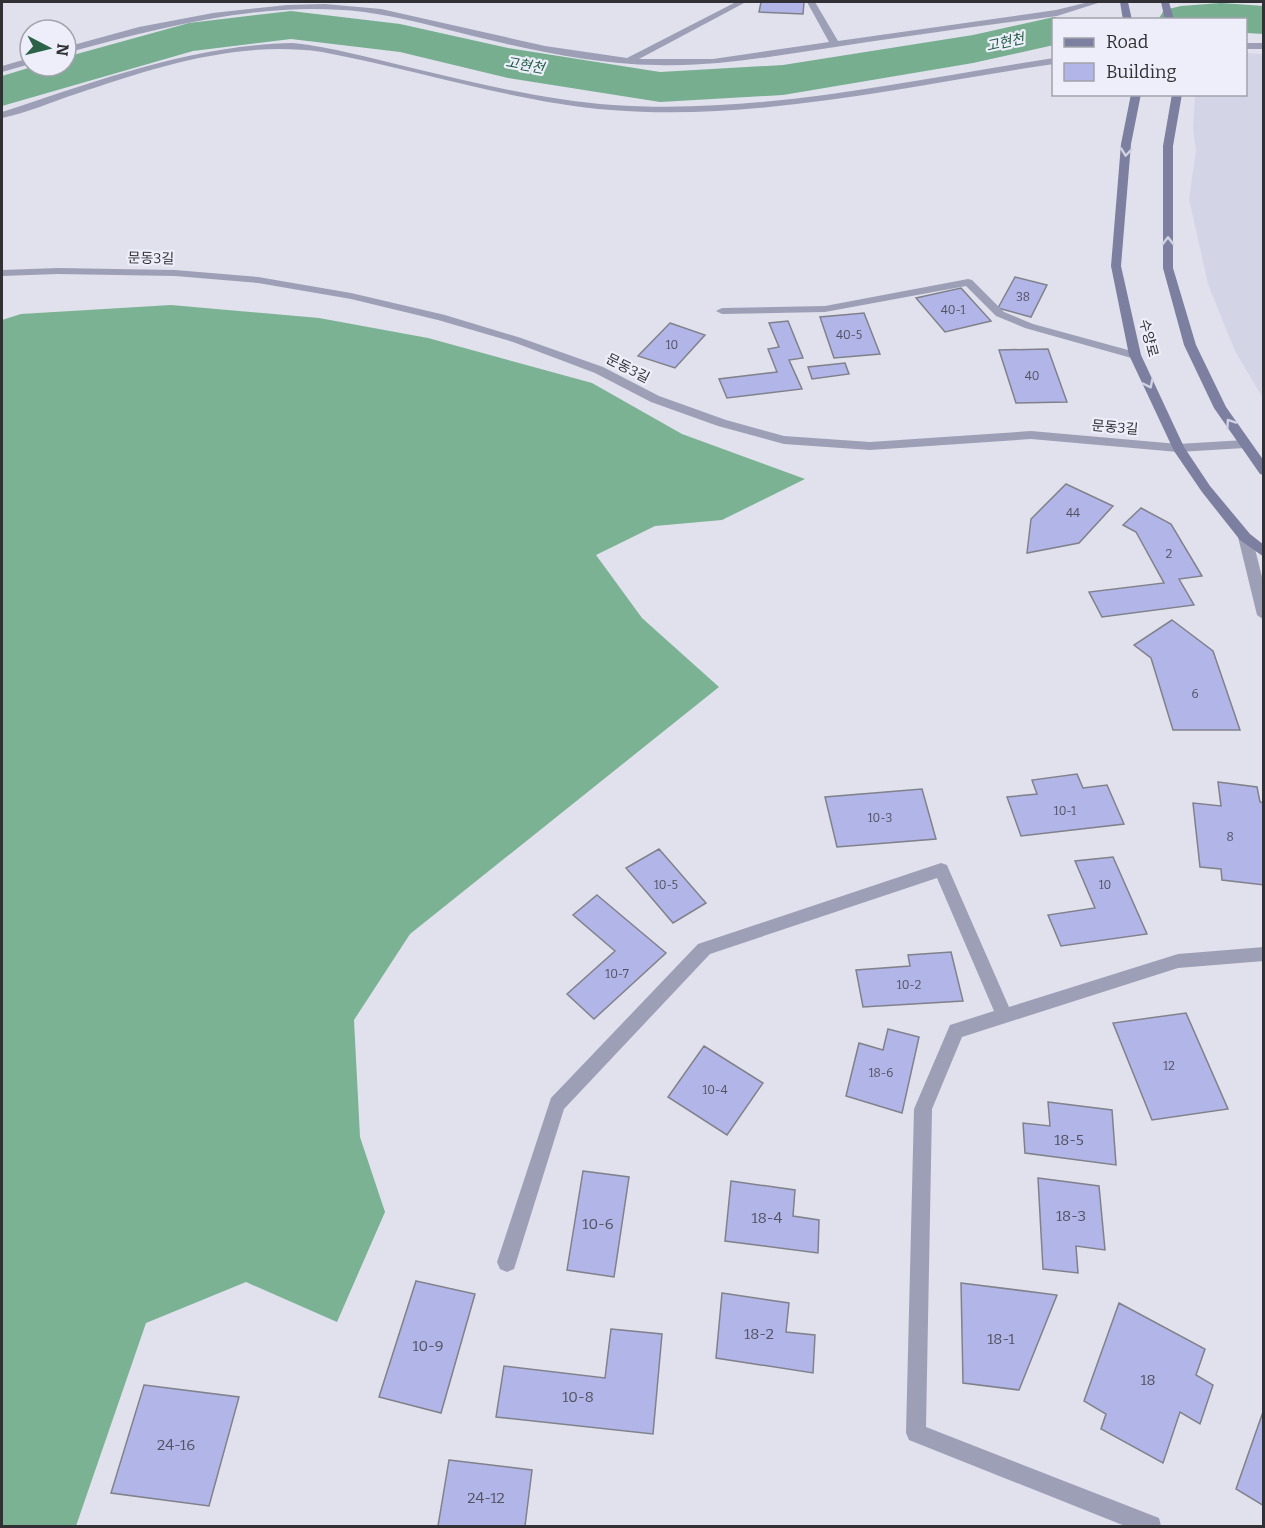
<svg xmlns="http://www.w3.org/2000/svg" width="1265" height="1528" viewBox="0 0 1265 1528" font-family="Bitter,'Noto Sans KR',serif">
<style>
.built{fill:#d3d4e6}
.forest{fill:#7bb294}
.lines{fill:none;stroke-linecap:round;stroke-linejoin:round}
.stream{fill:#77ae90;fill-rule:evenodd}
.river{fill:#77ae90;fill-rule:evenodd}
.building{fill:#b1b5e7;stroke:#80818b;stroke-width:1.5}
.lane{fill:#9d9fb6;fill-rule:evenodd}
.street{fill:#9d9fb6;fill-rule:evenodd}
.secondary{fill:#7c7f9f;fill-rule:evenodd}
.oneway{stroke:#d1d2e3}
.labels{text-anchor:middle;stroke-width:4.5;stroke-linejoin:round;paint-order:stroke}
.number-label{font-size:12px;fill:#515262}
.far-water-label{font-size:14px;font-style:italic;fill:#1d5e41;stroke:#edeefa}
.far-street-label{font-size:14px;fill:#313135;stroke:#edeefa}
.near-number-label{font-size:15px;fill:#515262}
</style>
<rect width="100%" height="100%" fill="#e0e1ec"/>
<path class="built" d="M1246,53L1263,54V398L1235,351L1208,284L1189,199L1196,150L1193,129L1195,95L1246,94Z"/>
<path class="forest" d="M171,305L319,318L428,338L592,383L682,434L805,479L722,520L655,526L596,555L642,618L719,687L410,934L354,1020L360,1137L385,1212L337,1322L246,1282L146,1323L76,1526H2V320L21,314Z"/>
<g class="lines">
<path class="stream" d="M276,13H282L295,25L288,27L276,17Z"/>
<path class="river" d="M1221,3L1264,6V34L1246,33V20H1158L1164,10L1181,6Z
M291,11L400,24L508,48L660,72L783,65L973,35L1054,17L1065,20H1054V45L973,63L783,95L660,102L508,78L400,52L291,39L193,51L2,106V76L35,66H66V57L189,23Z"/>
</g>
<path class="building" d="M761,2H804L803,14L759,12Z
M1015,277L1047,285L1031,317L998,308Z
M961,288L991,321L945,332L916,298Z
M864,313L880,354L834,358L820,317Z
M788,321L803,358L789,360L802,389L727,398L719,379L777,372L768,349L779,347L769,323Z
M670,323L705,335L675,368L638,356Z
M1048,349L1067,402L1016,403L999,350Z
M845,363L849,374L812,379L808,367Z
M1066,484L1113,506L1079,543L1027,553L1031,519Z
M1141,508L1171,524L1202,576L1179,579L1194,605L1102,617L1089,592L1164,583L1136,532L1123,525Z
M1172,620L1213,651L1240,730H1173L1151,658L1134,645Z
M1077,774L1083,788L1107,785L1124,824L1021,836L1007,797L1037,794L1032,780Z
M1218,782L1257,787L1260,802L1264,803V885L1222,880L1221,869L1200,867L1193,803L1221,806Z
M922,789L936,839L837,847L825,797Z
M659,849L706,903L673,923L626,868Z
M1113,857L1147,934L1061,946L1048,915L1095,908L1075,861Z
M597,895L666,953L594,1019L567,994L615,951L573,915Z
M951,952L963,1001L863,1007L856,970L910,966L908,955Z
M1186,1013L1228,1109L1152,1120L1113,1023Z
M888,1029L919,1037L902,1113L846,1096L859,1043L883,1050Z
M704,1046L763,1083L727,1135L668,1097Z
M1048,1102L1112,1110L1116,1165L1025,1153L1023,1123L1050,1126Z
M583,1171L629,1177L614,1277L567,1270Z
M1038,1178L1099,1186L1105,1250L1076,1246L1078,1273L1043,1269Z
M731,1181L795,1190L793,1216L819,1220L818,1253L725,1241Z
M416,1281L475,1294L441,1413L379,1397Z
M961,1283L1057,1295L1019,1390L963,1383Z
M722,1293L789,1303L786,1332L815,1335L813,1373L716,1358Z
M1119,1303L1205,1349L1196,1375L1213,1385L1200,1424L1180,1412L1163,1463L1101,1429L1106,1414L1084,1401Z
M611,1329L662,1334L653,1434L496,1417L504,1366L605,1378Z
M144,1385L239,1397L209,1506L111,1493Z
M1264,1409V1506L1236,1489Z
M449,1460L532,1470L525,1526H438Z"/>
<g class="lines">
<path class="lane" d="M736,2H746L639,59H713L829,42L807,2H815L838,41L1056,10L1089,2H1101L1057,16C979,26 900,37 822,49C767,57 713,67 657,65C596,64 536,51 477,37C440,28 402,17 364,12C263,0 163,27 66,53V47L139,27L213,13L287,5L325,4L381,9L545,46L627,58Z
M293,43C332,47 370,58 408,67C475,83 544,100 613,105C760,115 909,80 1054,58V64C910,85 757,122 611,110C513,102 419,70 322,52C238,40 155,67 76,94C51,102 27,113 2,118V112C97,81 191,45 293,43Z
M1246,43H1264V49H1246Z
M30,58V64L2,72V66Z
M968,279L972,280L1004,312L1033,324L1139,353L1141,355L1135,359L1025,328L996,316L966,286L825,312L722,314L716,311L722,308L825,306Z"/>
<path class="street" d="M58,268L175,270L258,277L351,293L445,315L521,338L603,367L659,396L726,420L784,436L870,442L1031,431L1178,444L1245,440L1251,444L1245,448L1178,452L1031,439L870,450L784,444L718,426L651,402L595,373L513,342L438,320L351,299L258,283L175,276L58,274L2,276V270Z
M1245,532L1252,537L1264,585V620L1257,615L1238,537Z
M941,863L947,865L949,870L1009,1007L1178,954L1264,947V961L1178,968L962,1037L932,1109L926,1427L1159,1518L1161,1526H1125L909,1440L906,1433L914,1109L950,1025L994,1011L937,878L710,954L564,1109L514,1269L507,1272L500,1269L497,1262L551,1098L698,944Z"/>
<path class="secondary" d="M1120,2H1128L1132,20H1123Z
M1161,2H1169L1174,20H1165Z
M1131,94H1141L1131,144L1121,266L1141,355L1184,447L1210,486L1250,534L1264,545V557L1240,540L1202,492L1174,451L1129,355L1111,266L1121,144Z
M1172,94H1182L1173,146V268L1196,345L1226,407L1264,461V475L1260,474L1214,408L1184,345L1163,268V146Z"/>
</g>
<defs><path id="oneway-chevron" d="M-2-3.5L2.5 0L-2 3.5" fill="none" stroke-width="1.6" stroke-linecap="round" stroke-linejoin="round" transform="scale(1.5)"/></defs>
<g class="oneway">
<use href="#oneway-chevron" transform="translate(1126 152) rotate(96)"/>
<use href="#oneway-chevron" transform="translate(1168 241) rotate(-90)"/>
<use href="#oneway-chevron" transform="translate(1149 384) rotate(65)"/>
<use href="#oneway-chevron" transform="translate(1230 423) rotate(-124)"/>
</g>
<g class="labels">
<g class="number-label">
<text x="1023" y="301">38</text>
<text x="953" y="314">40-1</text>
<text x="849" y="339">40-5</text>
<text x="672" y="349">10</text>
<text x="1032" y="380">40</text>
<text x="1073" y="517">44</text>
<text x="1169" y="558">2</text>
<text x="1195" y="698">6</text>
<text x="1065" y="815">10-1</text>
<text x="880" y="822">10-3</text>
<text x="1230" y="841">8</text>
<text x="666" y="889">10-5</text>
<text x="1105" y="889">10</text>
<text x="617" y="978">10-7</text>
<text x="909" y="989">10-2</text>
<text x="1169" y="1070">12</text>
<text x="881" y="1077">18-6</text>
<text x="715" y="1094">10-4</text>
</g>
<g class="far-water-label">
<text transform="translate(1005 42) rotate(-12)" y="5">고현천</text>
<text transform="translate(525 65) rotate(10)" y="5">고현천</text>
</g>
<g class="far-street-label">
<text transform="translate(151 258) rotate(1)" y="5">문동3길</text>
<text transform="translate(1149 338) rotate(75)" y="5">수양로</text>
<text transform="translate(628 368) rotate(27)" y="5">문동3길</text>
<text transform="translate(1115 427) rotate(5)" y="5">문동3길</text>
</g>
<g class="near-number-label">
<text x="1069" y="1145">18-5</text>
<text x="1071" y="1221">18-3</text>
<text x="767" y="1223">18-4</text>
<text x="598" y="1229">10-6</text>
<text x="759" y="1339">18-2</text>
<text x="1001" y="1344">18-1</text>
<text x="428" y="1351">10-9</text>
<text x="1148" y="1385">18</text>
<text x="578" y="1402">10-8</text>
<text x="176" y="1450">24-16</text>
<text x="486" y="1503">24-12</text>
</g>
</g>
<rect width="1265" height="1528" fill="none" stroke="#313135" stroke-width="6"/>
<rect x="1052" y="18" width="195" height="78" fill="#edeefa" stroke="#a2a2ab" stroke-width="1.5"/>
<rect x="1064" y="38" width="30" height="9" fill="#7c7f9f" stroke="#a2a2ab" stroke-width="1.5"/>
<text x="1106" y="48" font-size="18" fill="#313135">Road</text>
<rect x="1064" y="63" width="30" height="18" fill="#b1b5e7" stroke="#a2a2ab" stroke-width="1.5"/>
<text x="1106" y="78" font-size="18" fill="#313135">Building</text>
<g transform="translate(48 48) rotate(97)"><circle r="28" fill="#edeefa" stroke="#a2a2ab" stroke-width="1.5"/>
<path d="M0-4.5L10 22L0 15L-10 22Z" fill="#2c6248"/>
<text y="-9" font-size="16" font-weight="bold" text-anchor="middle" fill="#313135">N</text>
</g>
</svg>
